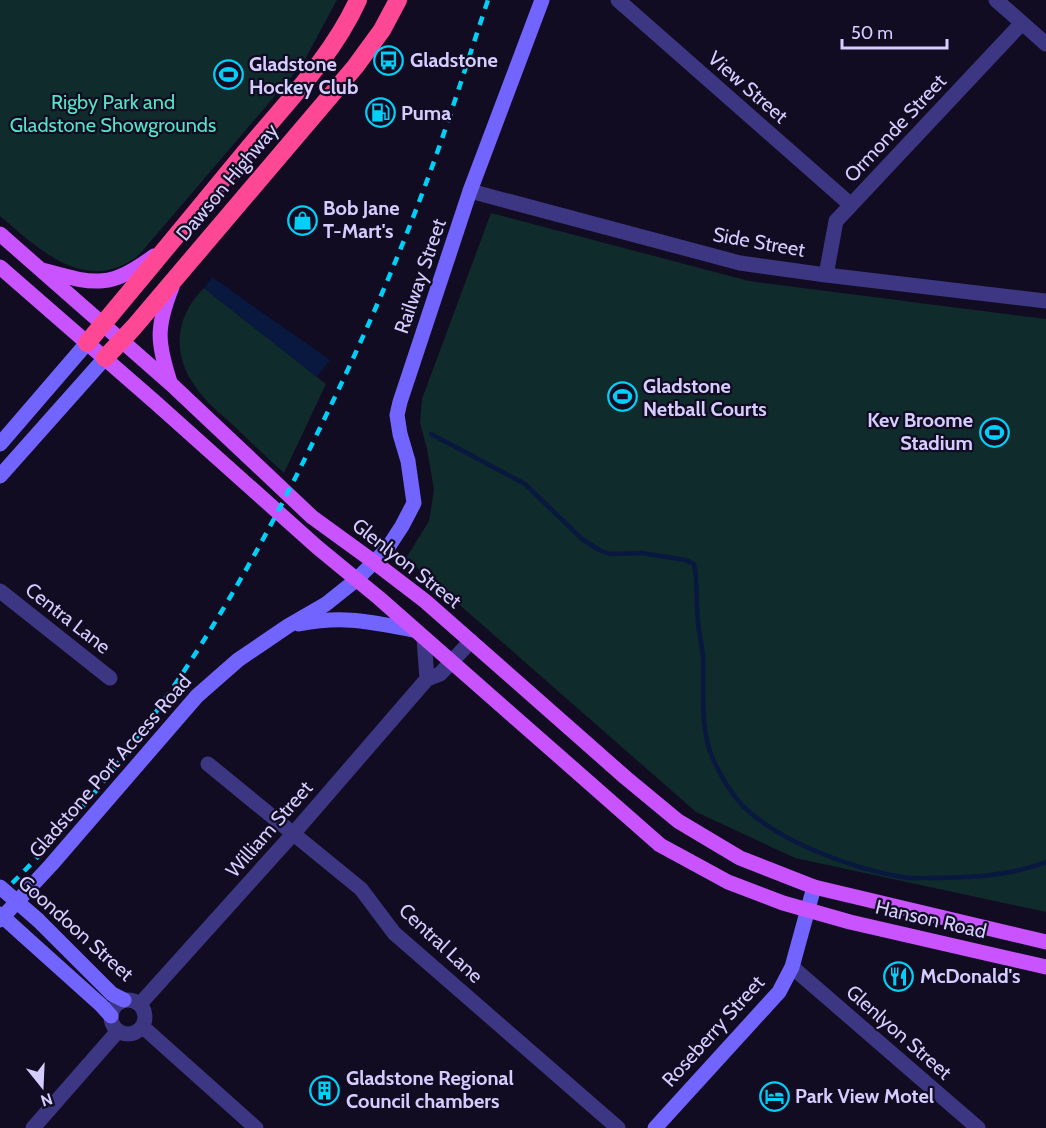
<svg xmlns="http://www.w3.org/2000/svg" width="1046" height="1128" viewBox="0 0 1046 1128" font-family="Cabin,sans-serif">
<style>
.green{fill:#0f2b2b}
.water{fill:#08183f}
.lines{fill:none;stroke-linecap:round;stroke-linejoin:round}
.stream{stroke:#08183f;stroke-width:4.5}
.street{stroke:#3d3682;stroke-width:15}
.secondary{stroke:#7164ff;stroke-width:15}
.primary{stroke:#c954ff;stroke-width:15}
.highway{stroke:#ff4895;stroke-width:18}
.rail{stroke:#00d0f8;stroke-width:4.5;stroke-dasharray:9 8;stroke-linecap:butt}
.secondary-bridge{stroke:#7164ff;stroke-width:15}
.labels{text-anchor:middle;stroke-width:4.5;stroke-linejoin:round;paint-order:stroke}
.poi-label{font-size:20px;font-weight:bold;fill:#d5cdff;stroke:#110c21;text-anchor:start}
.street-label{font-size:20px;fill:#d5cdff;stroke:#110c21}
.park-label{font-size:20px;fill:#55e3c8;stroke:#110c21}
</style>
<rect width="100%" height="100%" fill="#110c21"/>
<path class="green" d="M0,0H337L303,63L157,234C150,241 143,252 135,258C83,294 38,248 0,216Z
M491,213L749,281L1046,319V912L795,858L696,812L406,558L429,521L434,490L427,449L420,423L422,399Z
M204,288L326,384L284,473C267,458 251,442 234,426C220,413 203,400 193,383C171,351 177,314 204,288Z"/>
<path class="water" d="M212,277L330,360L317,377L204,288Z"/>
<g class="lines">
<path class="stream" d="M431,434L525,484L582,539L599,550L610,554L642,553L685,560L694,564C698,583 696,603 698,623C699,635 703,647 703,659C704,689 700,725 711,754C718,771 729,791 742,805C777,841 853,869 902,877C911,879 920,878 929,878C969,878 1009,876 1046,862"/>
<path class="street" d="M618,0L851,205
M996,0L1046,44
M470,191L740,263L826,275L1046,301
M826,275L836,221L1022,23
M0,591L110,678
M424,639L427,679
M208,764L361,889L394,933L618,1128
M792,967L978,1128
M111 1017a17 17 0 1 1 34 0a17 17 0 1 1-34 0Z
M140,1004L293,834L427,679L440,674L471,641
M143,1027L256,1128
M33,1128L118,1031"/>
<path class="secondary" d="M0,444L87,343
M0,476L105,358
M299,624C345,615 370,622 414,630
M0,920L51,865L197,696L238,660L288,626L326,604L356,580L387,549L402,526L414,503L408,461L400,434L397,415L400,402L470,191L542,0
M38,920L112,994L124,1000
M23,935L101,1005L111,1016
M655,1128L779,992L792,967L814,887"/>
<path class="primary" d="M0,234L171,384L312,517L374,562L425,601L626,778L678,821L740,858L814,887L1046,942
M0,267L156,403L317,547L379,598L660,845L728,882L783,903L850,922L1046,967
M42,270C94,284 108,290 154,256
M170,382C157,342 156,327 172,287"/>
<path class="highway" d="M87,343C141,279 194,214 247,150C287,102 332,57 358,0
M105,358L134,327L355,67L382,30L398,0"/>
<path class="rail" d="M0,895C135,765 234,605 315,438C356,355 393,272 425,186C448,125 467,62 488,0"/>
<path class="secondary-bridge" d="M0,887L38,920
M0,914L23,935"/>
</g>
<defs>
<symbol id="bus-ring" viewBox="-11 -11 22 22"><circle r="9.5" fill="#110c21" stroke="#00d0f8" stroke-width="1.5"/><path d="M-5-6H5V4H4V6H2V4H-2V6H-4V4H-5ZM-3.5-4V0h7V-4ZM-3.5 1.2v1.5H-2V1.2ZM2 1.2v1.5H3.5V1.2Z" fill="#00d0f8"/></symbol>
<symbol id="stadium-ring" viewBox="-11 -11 22 22"><circle r="9.5" fill="#110c21" stroke="#00d0f8" stroke-width="1.5"/><path d="M0-5a6.5 5 0 1 0 0 10a6.5 5 0 1 0 0-10ZM-3.5-1.8h7v3.6h-7Z" fill="#00d0f8"/></symbol>
<symbol id="fuel-ring" viewBox="-11 -11 22 22"><circle r="9.5" fill="#110c21" stroke="#00d0f8" stroke-width="1.5"/><path d="M-5.5-6h7V0h2V4h1.3V-2.5L3-4.5l.8-.8L6-3V5H2.5V1h-1V6h-7ZM-4.2-4.7v3.2H.2V-4.7Z" fill="#00d0f8"/></symbol>
<symbol id="shop-ring" viewBox="-11 -11 22 22"><circle r="9.5" fill="#110c21" stroke="#00d0f8" stroke-width="1.5"/><path d="M-5-2.5h2.3a2.7 3.5 0 0 1 5.4 0H5L5.5 6h-11ZM-1.5-2.5h3a1.5 2.3 0 0 0-3 0Z" fill="#00d0f8"/></symbol>
<symbol id="restaurant-ring" viewBox="-11 -11 22 22"><circle r="9.5" fill="#110c21" stroke="#00d0f8" stroke-width="1.5"/><path d="M-5-6h1v4h1v-4h1v4h1v-4h1v5L-1.5 .5V6h-2V.5L-5-1ZM5-6V6H3V1.5H1.5Q1.5-4 5-6Z" fill="#00d0f8"/></symbol>
<symbol id="building-ring" viewBox="-11 -11 22 22"><circle r="9.5" fill="#110c21" stroke="#00d0f8" stroke-width="1.5"/><path d="M-4-6H4V6H1V3H-1V6H-4ZM-2.5-4.3h1.7v1.8h-1.7ZM.8-4.3h1.7v1.8H.8ZM-2.5-1h1.7V.8h-1.7ZM.8-1h1.7V.8H.8Z" fill="#00d0f8"/></symbol>
<symbol id="hotel-ring" viewBox="-11 -11 22 22"><circle r="9.5" fill="#110c21" stroke="#00d0f8" stroke-width="1.5"/><path d="M-6-4.5h1.5V1H6V5H4.5V3h-9V5H-6ZM-4 0a1.8 1.8 0 1 1 3.6 0ZM.5 0V-2.5h3Q6-2.5 6 0Z" fill="#00d0f8"/></symbol>
</defs>
<g fill-rule="evenodd">
<use href="#bus-ring" x="372" y="44" width="33" height="33"/>
<use href="#stadium-ring" x="212" y="58" width="33" height="33"/>
<use href="#fuel-ring" x="364" y="96" width="33" height="33"/>
<use href="#shop-ring" x="286" y="204" width="33" height="33"/>
<use href="#stadium-ring" x="606" y="380" width="33" height="33"/>
<use href="#stadium-ring" x="978" y="416" width="33" height="33"/>
<use href="#restaurant-ring" x="882" y="960" width="33" height="33"/>
<use href="#building-ring" x="308" y="1074" width="33" height="33"/>
<use href="#hotel-ring" x="758" y="1080" width="33" height="33"/>
</g>
<g class="labels">
<g class="poi-label">
<text x="410" y="67">Gladstone</text>
<text x="249" y="71">Gladstone<tspan x="249" dy="23">Hockey Club</tspan></text>
<text x="401" y="120">Puma</text>
<text x="323" y="215">Bob Jane<tspan x="323" dy="23">T-Mart's</tspan></text>
<text x="643" y="393">Gladstone<tspan x="643" dy="23">Netball Courts</tspan></text>
<text x="973" y="427" text-anchor="end">Kev Broome<tspan x="973" dy="23">Stadium</tspan></text>
<text x="920" y="983">McDonald's</text>
<text x="346" y="1085">Gladstone Regional<tspan x="346" dy="23">Council chambers</tspan></text>
<text x="795" y="1103">Park View Motel</text>
</g>
<g class="street-label">
<text transform="translate(748 87) rotate(41)" y="7">View Street</text>
<text transform="translate(895 128) rotate(-47)" y="7">Ormonde Street</text>
<text transform="translate(227 182) rotate(-50)" y="7">Dawson Highway</text>
<text transform="translate(759 242) rotate(10)" y="7">Side Street</text>
<text transform="translate(420 276) rotate(-71)" y="7">Railway Street</text>
<text transform="translate(407 563) rotate(38)" y="7">Glenlyon Street</text>
<text transform="translate(68 618) rotate(38)" y="7">Centra Lane</text>
<text transform="translate(110 766) rotate(-49)" y="7">Gladstone Port Access Road</text>
<text transform="translate(269 829) rotate(-49)" y="7">William Street</text>
<text transform="translate(931 919) rotate(13)" y="7">Hanson Road</text>
<text transform="translate(76 928) rotate(42)" y="7">Goondoon Street</text>
<text transform="translate(441 943) rotate(43)" y="7">Central Lane</text>
<text transform="translate(713 1031) rotate(-48)" y="7">Roseberry Street</text>
<text transform="translate(899 1032) rotate(41)" y="7">Glenlyon Street</text>
</g>
<g class="park-label">
<text x="113" y="109">Rigby Park and<tspan x="113" dy="23">Gladstone Showgrounds</tspan></text>
</g>
</g>
<g transform="translate(42 1086) rotate(162)" stroke="#110c21" stroke-width="4.5" paint-order="stroke">
<path d="M0-4.5L10 22L0 15L-10 22Z" fill="#d5cdff"/>
<text y="-9" font-size="16" font-weight="bold" text-anchor="middle" fill="#d5cdff">N</text>
</g>
<path d="M842 39v9h105v-9" fill="none" stroke="#d5cdff" stroke-width="3"/>
<text x="851" y="39" font-size="18" fill="#d5cdff" stroke="#110c21" stroke-width="4.5" paint-order="stroke">50 m</text>
</svg>
